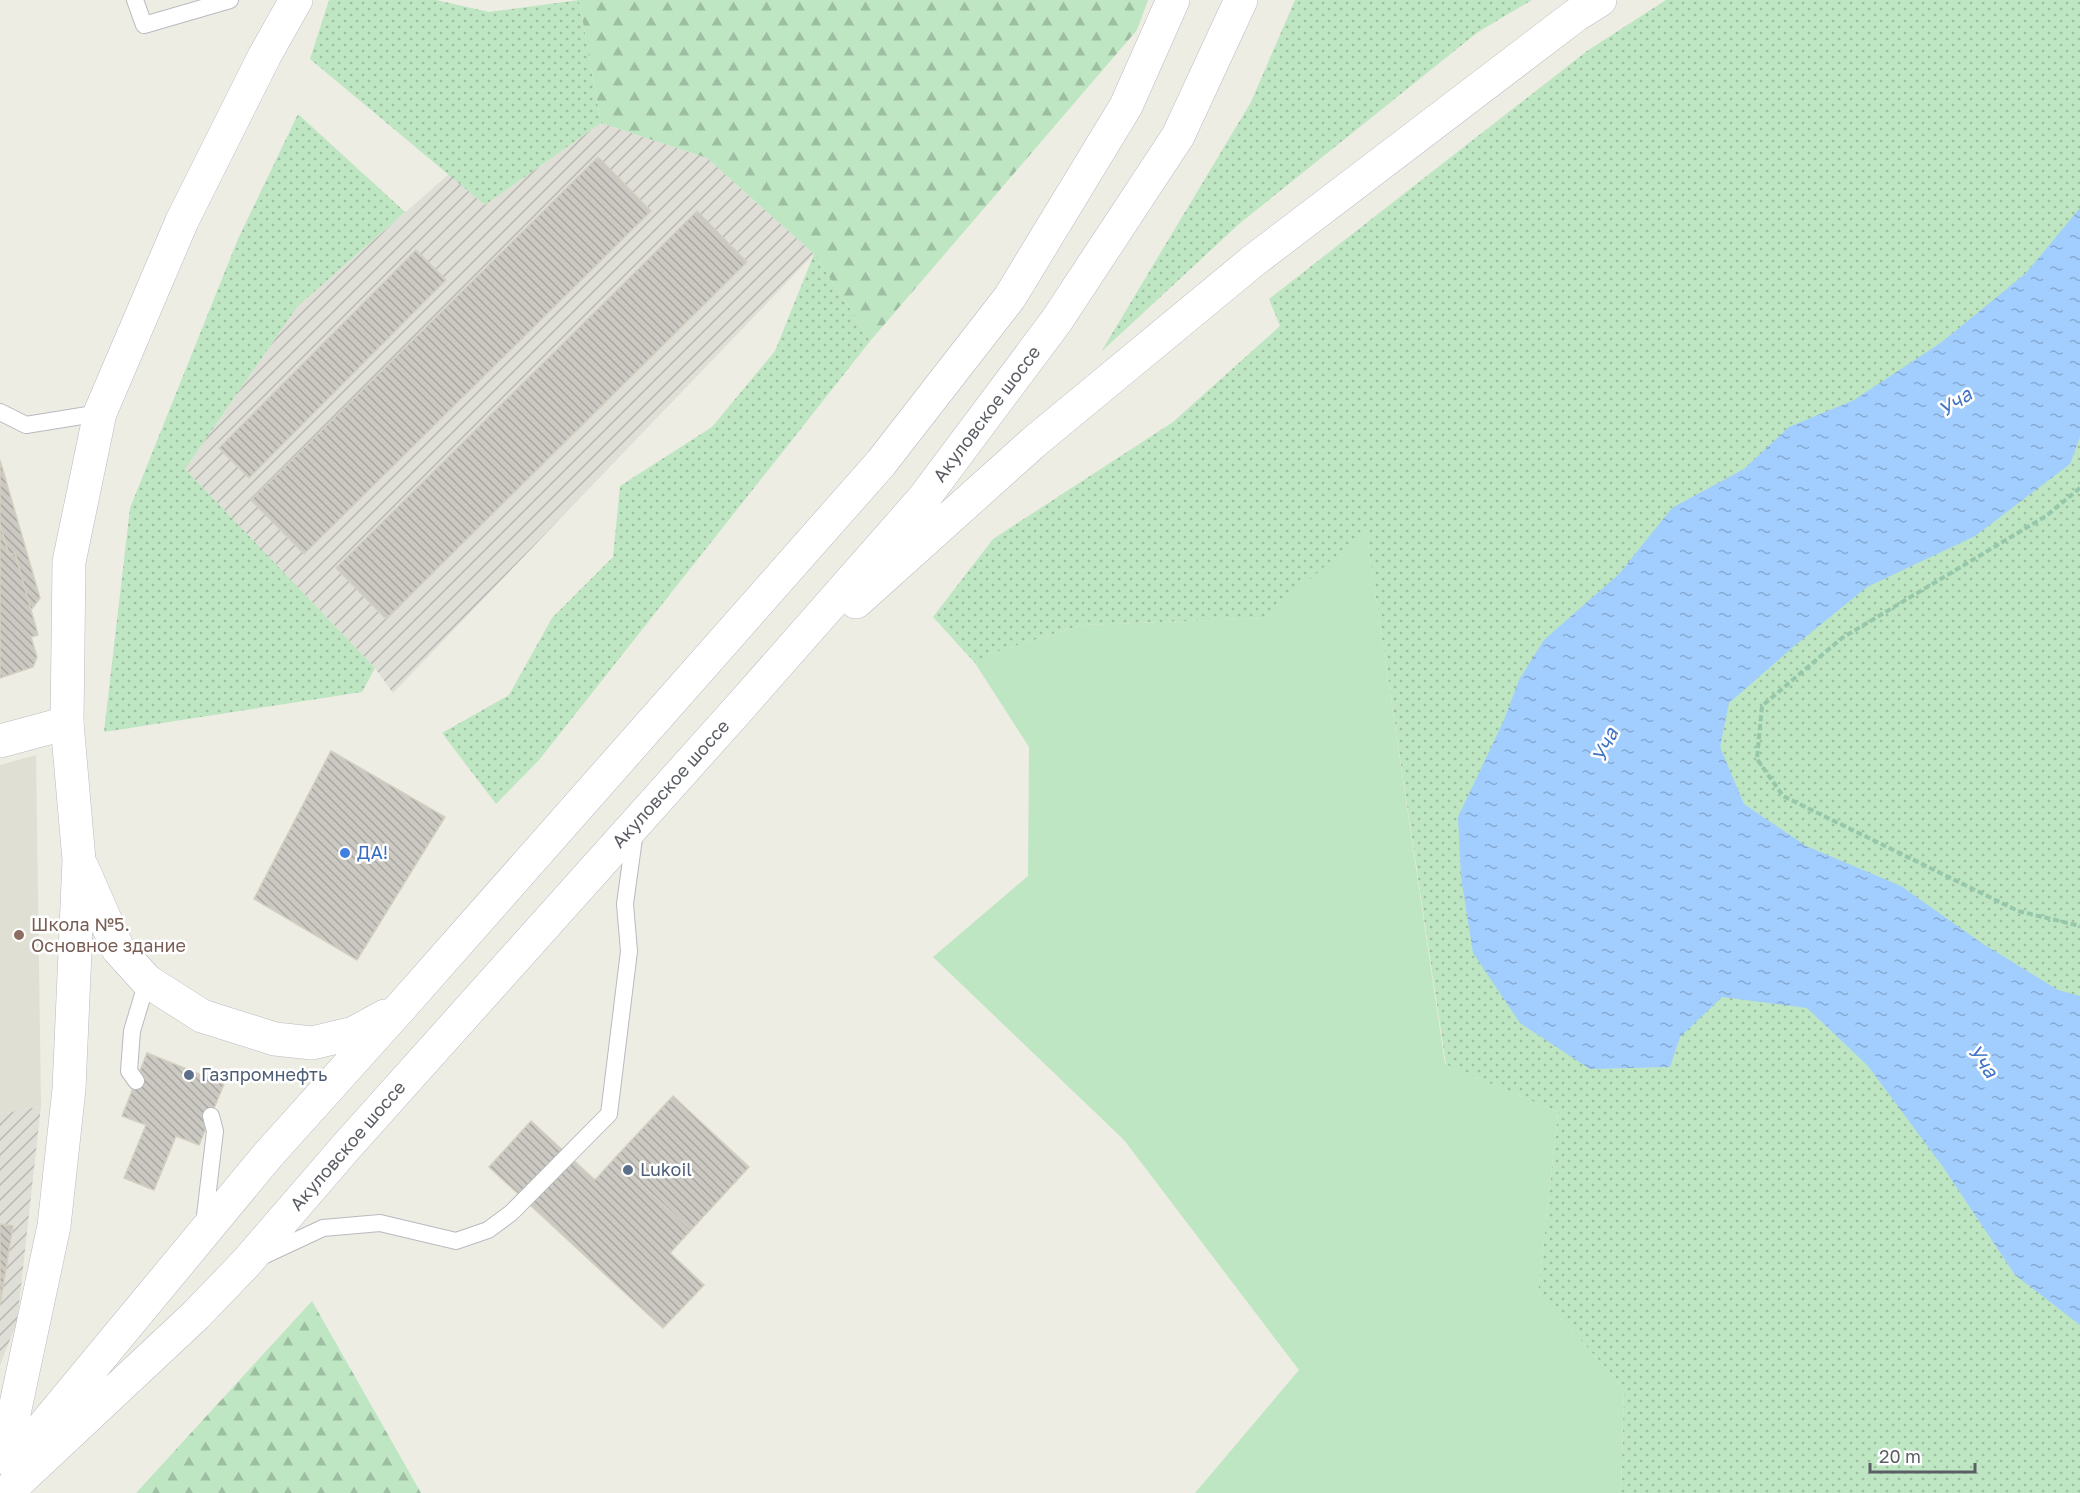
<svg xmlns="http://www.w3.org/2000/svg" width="2080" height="1493" viewBox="0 0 2080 1493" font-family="'Golos Text',sans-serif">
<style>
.industrial{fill:url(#industrial-furrows)}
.education{fill:#e0dfd3}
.grass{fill:url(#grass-dots)}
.forest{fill:url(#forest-firs)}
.garden{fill:#bee6c2}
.water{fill:url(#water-ripples)}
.building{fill:url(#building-back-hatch);stroke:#d3cfc1;stroke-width:1.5}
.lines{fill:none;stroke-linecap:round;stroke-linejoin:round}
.lane-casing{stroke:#b8babf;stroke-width:18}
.street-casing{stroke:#b8babf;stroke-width:34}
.secondary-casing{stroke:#b8bbc1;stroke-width:34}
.path{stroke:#97c7aa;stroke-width:4;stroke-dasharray:6 3;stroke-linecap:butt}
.lane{stroke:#fff;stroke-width:16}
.street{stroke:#fff;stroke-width:33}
.secondary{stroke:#fff;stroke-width:33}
.shop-dot{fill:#3f7fe0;stroke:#fff;stroke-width:2}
.education-dot{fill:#8d6e63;stroke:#fff;stroke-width:2}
.service-dot{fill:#5c6f8a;stroke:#fff;stroke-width:2}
.labels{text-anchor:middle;stroke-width:5;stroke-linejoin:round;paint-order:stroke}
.street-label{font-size:18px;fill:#5b5e64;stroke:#fff}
.shop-label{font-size:18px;fill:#366cbe;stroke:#fff;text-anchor:start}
.education-label{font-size:18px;fill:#785e54;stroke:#fff;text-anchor:start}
.service-label{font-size:18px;fill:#4e5e75;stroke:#fff;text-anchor:start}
.water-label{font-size:20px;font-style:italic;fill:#4275c5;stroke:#fff}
</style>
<defs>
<pattern id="industrial-furrows" width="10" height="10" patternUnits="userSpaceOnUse" patternTransform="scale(1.5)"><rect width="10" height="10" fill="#dfded7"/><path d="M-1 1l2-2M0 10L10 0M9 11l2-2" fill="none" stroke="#b8b7b2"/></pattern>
<pattern id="grass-dots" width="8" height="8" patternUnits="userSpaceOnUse" patternTransform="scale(1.5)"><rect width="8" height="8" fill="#bee6c2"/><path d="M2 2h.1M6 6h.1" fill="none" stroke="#9dbea1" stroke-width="1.8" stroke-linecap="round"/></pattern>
<pattern id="forest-firs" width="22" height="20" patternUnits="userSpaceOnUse" patternTransform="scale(1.5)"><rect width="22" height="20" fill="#bee6c2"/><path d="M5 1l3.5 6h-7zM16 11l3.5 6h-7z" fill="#9dbea1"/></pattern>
<pattern id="water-ripples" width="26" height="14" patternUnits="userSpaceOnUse" patternTransform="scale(1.5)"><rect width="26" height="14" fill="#a1cdff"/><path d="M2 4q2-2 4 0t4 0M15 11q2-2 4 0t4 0" fill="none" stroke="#86aad2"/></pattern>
<pattern id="building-back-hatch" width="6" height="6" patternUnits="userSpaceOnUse" patternTransform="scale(1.5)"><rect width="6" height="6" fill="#cbc9c2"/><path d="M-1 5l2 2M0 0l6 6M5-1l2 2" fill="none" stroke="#a8a6a1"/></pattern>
</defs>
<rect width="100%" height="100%" fill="#eeede3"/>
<path class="industrial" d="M601,123L707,158L814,254L393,693L375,668L185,469L297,307L449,174L485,205Z
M41,1106L17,1322L0,1365V1114Z"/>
<path class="education" d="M36,755L41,1106L0,1114V765Z"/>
<path class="grass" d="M329,0H436L489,12L579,0L601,123L485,205L310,59Z
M1295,0H1532L1478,32L1239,224L1101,352L1251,102Z
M1666,0H2080V1493H1621L1624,1388L1538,1293L1558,1112L1446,1065L1367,538L1266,618L1082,625L987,655L975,663L933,617L993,539L1173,422L1280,326L1269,299L1587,51Z
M298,114L405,212L297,307L185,469L375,668L362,692L104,732L130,508L238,239Z
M814,254L871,340L539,760L496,804L442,733L509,695L552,618L613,557L620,486L712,427L775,351Z"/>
<path class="forest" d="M579,0H1148L1137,30L871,340L814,254L707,158L601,123Z
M312,1301L421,1493H136Z"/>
<path class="garden" d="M1366,530L1445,1064L1558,1112L1538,1293L1624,1388L1621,1493H1195L1299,1370L1124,1140L933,957L1028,876L1029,747L975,663L986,655L1082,625L1266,618Z"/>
<path class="water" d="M2080,208V437L2070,464L1975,536L1867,587L1793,647L1729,703L1720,747L1744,804L1806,846L1901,886L1980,942L2058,990L2080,996V1325L2015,1275L1943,1167L1868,1066L1807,1008L1722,997L1680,1037L1670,1067L1590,1069L1520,1023L1473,953L1461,877L1458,817L1504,720L1519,680L1544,640L1619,574L1672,508L1744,469L1789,427L1854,400L1942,342L2026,273Z"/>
<path class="building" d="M598,157L651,211L304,554L251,500Z
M697,211L747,262L386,619L336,568Z
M416,250L446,280L249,478L219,448Z
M0,460L40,598L31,610L15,553L9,555L0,524Z
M0,524L9,555L15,553L38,635L31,637L37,657L33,667L0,678Z
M331,751L445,817L357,960L254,899Z
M147,1053L224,1084L199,1145L176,1136L154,1190L124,1178L146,1125L122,1116Z
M673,1096L749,1167L691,1230L614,1159Z
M531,1121L595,1180L614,1159L691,1230L670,1253L704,1285L663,1328L489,1167Z
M0,1224L13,1226L0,1305Z"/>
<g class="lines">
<defs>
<path id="lane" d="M135,0L144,25L230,0
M0,412L26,425L100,413
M136,1081L129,1071L132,1031L147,981
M204,1224L215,1131L211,1116
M263,1256L323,1228L380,1223L456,1241L488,1230L511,1213L609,1114L629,951L625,904L635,831"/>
<path id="street" d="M0,741L67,723"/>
<path id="secondary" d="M856,602L1034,442L1253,261L1576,15L1600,0
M82,867L118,949L147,981L202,1016L275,1039L312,1043L354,1033L385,1016
M0,1457L12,1423L54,1226L69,1089L79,860L67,723L69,562L100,413L182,221L265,55L296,0
M13,1463L268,1155L402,1006L881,463L1010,297L1126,106L1173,0
M6,1493L196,1315L246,1263L347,1146L741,706L924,498L1057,320L1178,136L1241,0"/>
</defs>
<use href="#lane" class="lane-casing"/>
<use href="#street" class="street-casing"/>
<use href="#secondary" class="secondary-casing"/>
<path class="path" d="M2080,488L2046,516L1842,638L1762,706L1757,759L1783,796L2018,911L2080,926"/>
<use href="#lane" class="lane"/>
<use href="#street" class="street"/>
<use href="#secondary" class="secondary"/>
</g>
<circle class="shop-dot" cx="345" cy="853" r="6"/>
<circle class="education-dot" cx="19" cy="935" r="6"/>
<g class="service-dot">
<circle cx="189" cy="1075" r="6"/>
<circle cx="628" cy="1170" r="6"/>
</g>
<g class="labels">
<g class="street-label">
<text transform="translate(987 414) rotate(-53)" y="6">Акуловское шоссе</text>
<text transform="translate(671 784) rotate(-48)" y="6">Акуловское шоссе</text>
<text transform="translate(348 1146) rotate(-49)" y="6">Акуловское шоссе</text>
</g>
<g class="shop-label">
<text x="357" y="859">ДА!</text>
</g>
<g class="education-label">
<text x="31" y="931">Школа №5.<tspan x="31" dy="21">Основное здание</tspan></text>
</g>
<g class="service-label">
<text x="201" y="1081">Газпромнефть</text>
<text x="640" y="1176">Lukoil</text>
</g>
<g class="water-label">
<text transform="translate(1955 402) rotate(-34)" y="7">Уча</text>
<text transform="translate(1605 745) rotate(-65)" y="7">Уча</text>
<text transform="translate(1983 1061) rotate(54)" y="7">Уча</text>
</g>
</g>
<path d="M1870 1463v9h105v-9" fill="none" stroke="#5b5e64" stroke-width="3"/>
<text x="1879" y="1463" font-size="18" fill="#5b5e64" stroke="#ffffff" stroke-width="4.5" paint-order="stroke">20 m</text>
</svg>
